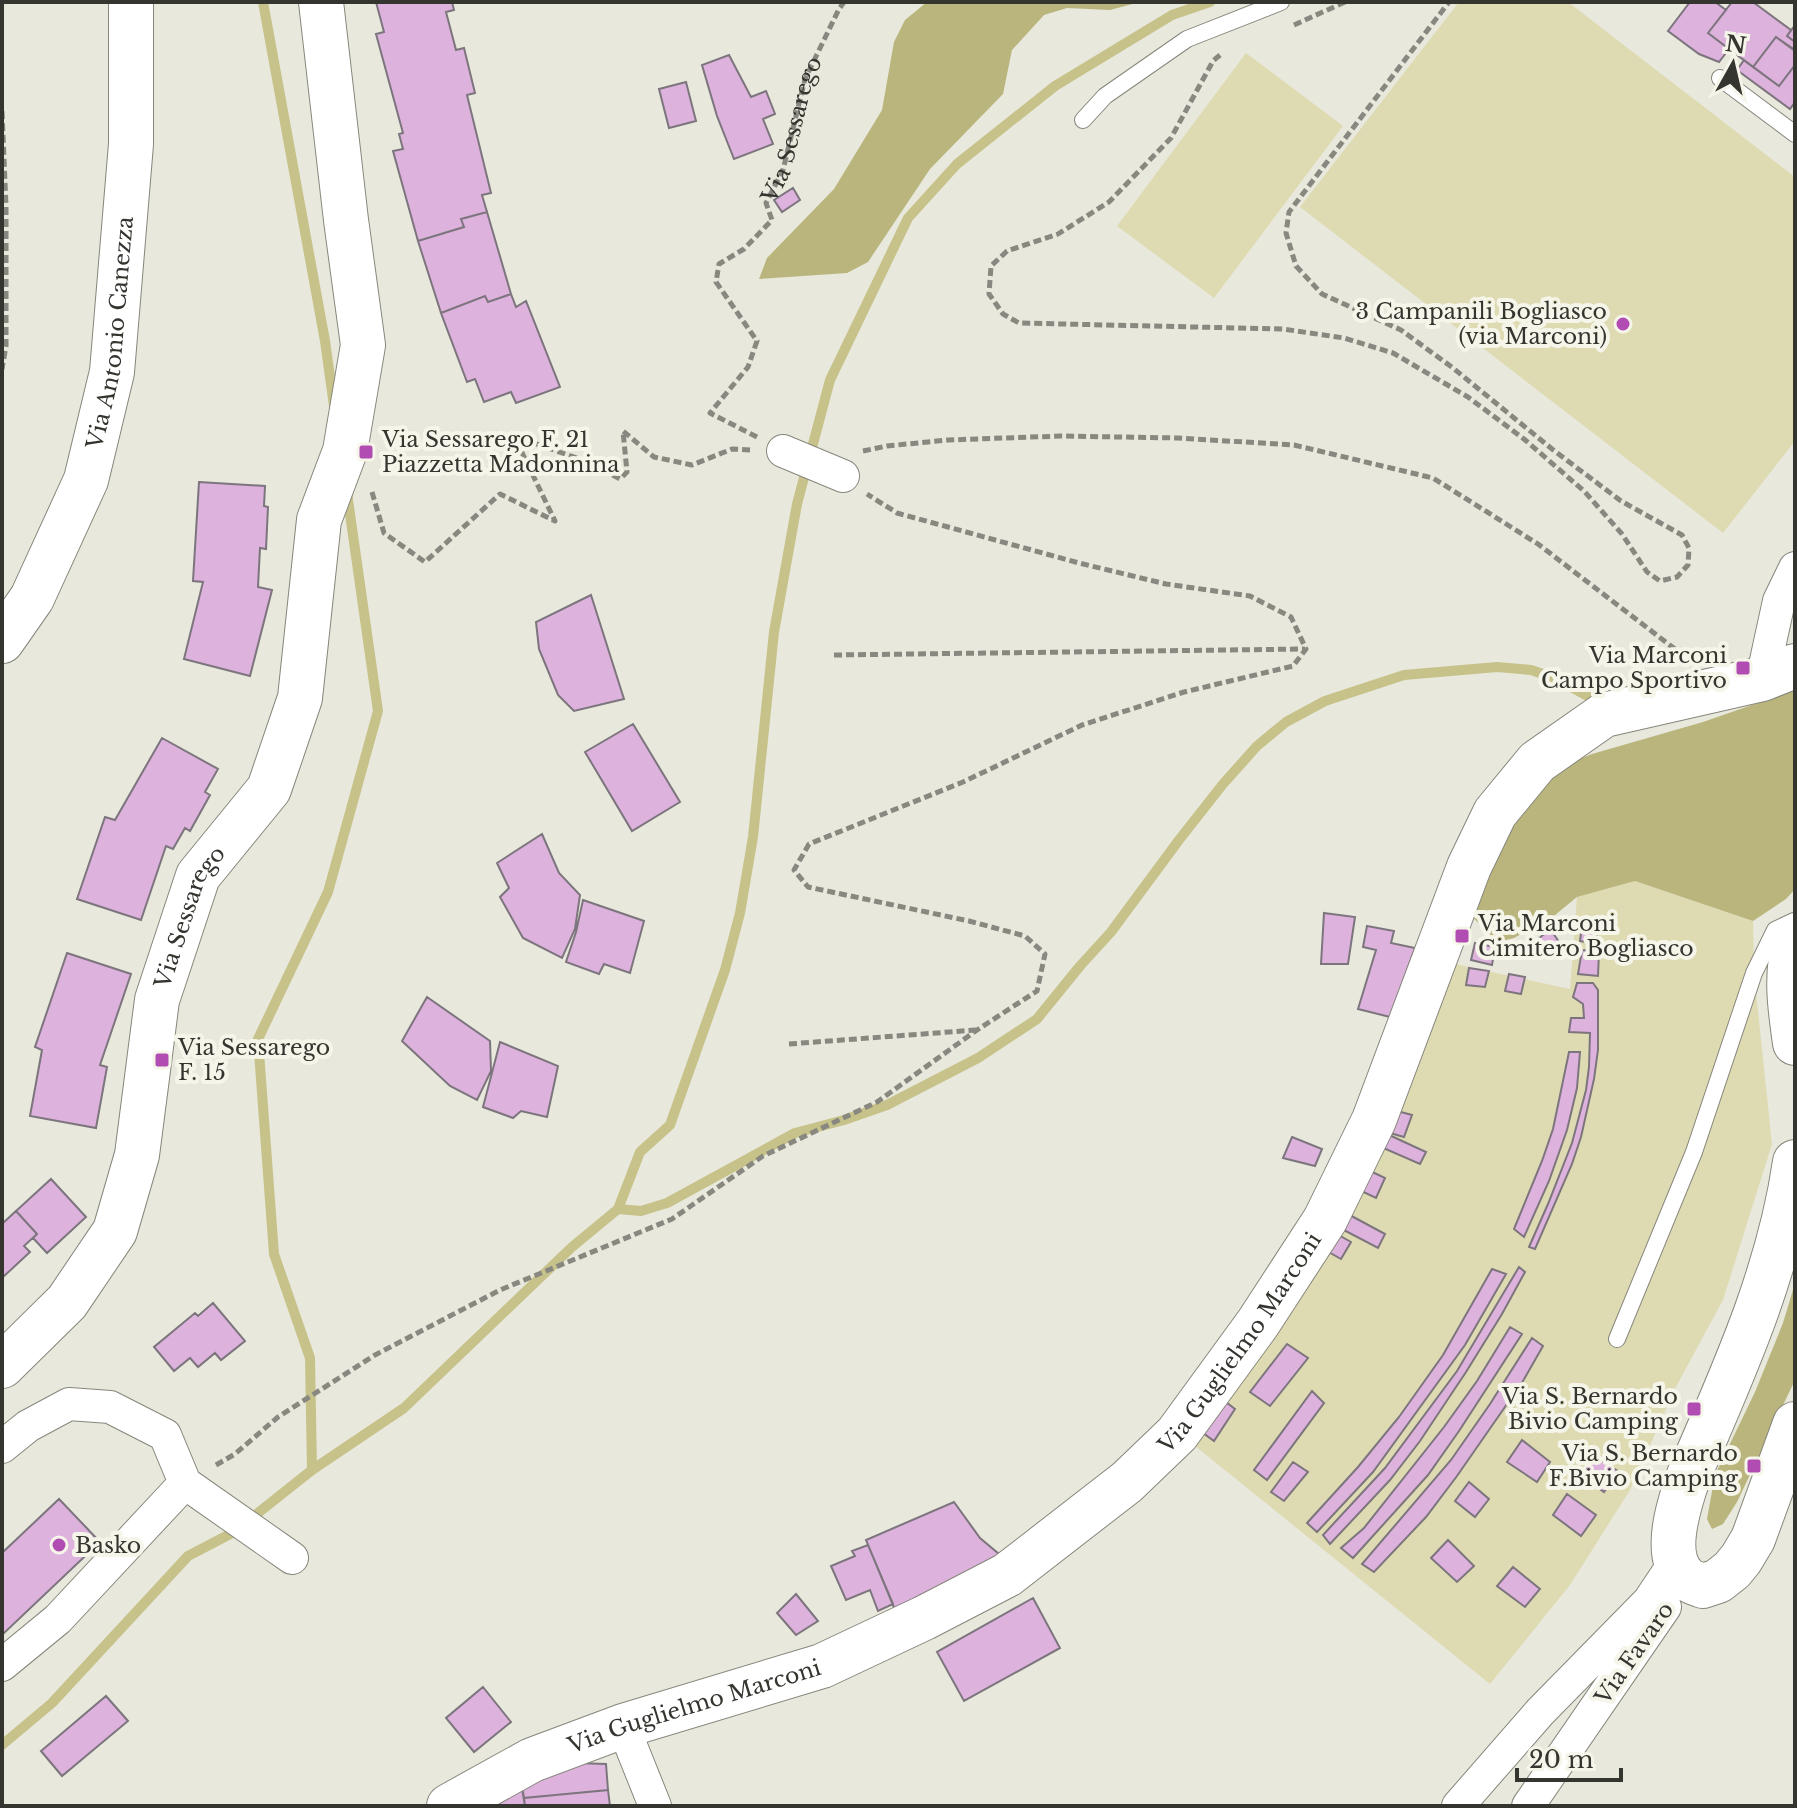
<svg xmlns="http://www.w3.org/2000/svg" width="1797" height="1808" viewBox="0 0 1797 1808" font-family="'Libre Baskerville',serif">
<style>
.green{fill:#dedbb3}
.forest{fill:#b9b57c}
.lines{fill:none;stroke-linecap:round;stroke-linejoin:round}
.stream{stroke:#c6c289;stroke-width:10}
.building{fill:#ddb2dd;stroke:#7d757d;stroke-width:2}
.lane-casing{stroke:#87867c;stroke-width:18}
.street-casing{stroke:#87867c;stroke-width:34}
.secondary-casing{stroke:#87867c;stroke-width:46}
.path{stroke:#888880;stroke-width:5;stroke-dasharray:8 4;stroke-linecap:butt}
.lane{stroke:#fff;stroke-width:16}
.street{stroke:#fff;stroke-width:32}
.secondary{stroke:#fff;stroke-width:44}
.poi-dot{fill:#b04cb2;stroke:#f6f5ea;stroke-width:3}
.labels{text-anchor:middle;stroke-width:8;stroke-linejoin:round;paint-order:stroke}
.street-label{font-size:22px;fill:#353530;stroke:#f6f5ea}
.poi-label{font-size:22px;fill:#353530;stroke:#f6f5ea;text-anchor:end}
</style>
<rect width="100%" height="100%" fill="#e8e8dc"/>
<path class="green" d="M1459,2H1568L1795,177V441L1723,533L1300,207Z
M1246,53L1343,126L1214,298L1117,226Z
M1635,881L1753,921L1754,973L1772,1144L1723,1300L1677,1385L1630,1490L1570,1585L1490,1684L1195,1446L1451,963L1570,989L1577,897Z"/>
<path class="forest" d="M927,2H1140L1110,10L1067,8L1044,15L1012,50L1003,94L930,169L868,262L847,273L759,279L767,258L834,189L882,110L894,42L905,20Z
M1795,690V889L1786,899L1753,921L1635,881L1577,897L1555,915L1514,938L1498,942L1463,908L1493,843L1561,766L1592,754L1703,722Z
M1795,1283V1380L1737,1502L1723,1524L1712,1529L1707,1519L1715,1475L1755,1392L1783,1323Z"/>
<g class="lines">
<path class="stream" d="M263,2L325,341L334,406
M618,1209L641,1211L667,1203L795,1133L844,1120L887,1105L978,1058L1037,1019L1080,966L1111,932L1179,840L1223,784L1257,746L1286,722L1325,701L1404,675L1497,667L1531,670L1555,678L1586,695L1605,699
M312,1470L404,1408L572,1247L618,1209L640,1152L670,1125L725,970L740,913L753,837L774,632L797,504L830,380L908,218L957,164L1055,86L1172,15L1210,2
M2,1745L52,1703L188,1556L234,1532L312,1470L310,1358L274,1254L258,1039L328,892L378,711L347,493"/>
</g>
<path class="building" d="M376,2H452L454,10L446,12L456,50L464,48L475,93L467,95L491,193L482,195L487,212L461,219L464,227L418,241L393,151L403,149L399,134L403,133L376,34L384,32Z
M1690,2H1715L1726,10L1708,33L1729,49L1719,62L1699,54L1668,31Z
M1732,2H1753L1791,30L1787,36L1795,42V50L1776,37L1753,67L1708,33Z
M1795,25V42L1787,36Z
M1776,37L1795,51V65L1779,86L1753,67Z
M729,55L751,97L766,91L775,114L763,119L773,144L734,159L717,116L702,65Z
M1744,60L1779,86L1795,65V102L1790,109L1737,70Z
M686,82L696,121L669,128L659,89Z
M793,188L800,200L782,212L774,200Z
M487,212L511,294L488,302L485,296L441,313L418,241L464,227L461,219Z
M511,294L516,307L526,301L560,387L516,403L511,392L484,402L475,379L467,382L441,313L485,296L488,302Z
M199,482L265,486L264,506L268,507L266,549L260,548L258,587L272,590L250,676L184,659L203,582L193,581Z
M591,595L624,699L574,711L558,695L539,649L536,622Z
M633,724L680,802L632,831L585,752Z
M162,738L218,769L205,792L210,795L190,831L185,828L173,849L166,846L141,920L77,899L105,817L115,820Z
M542,834L559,873L580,895L575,929L562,958L523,938L500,897L509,888L497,863Z
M583,900L644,921L630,973L604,964L599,974L566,962L576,932Z
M1324,913L1355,917L1348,964H1321Z
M1583,919H1599L1596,944L1580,941Z
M1367,926L1394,931L1391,943L1415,948L1390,1017L1358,1009L1376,950L1363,947Z
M1550,929L1562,946L1549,954L1537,940Z
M1475,943L1495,947L1492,965L1471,960Z
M1582,950L1599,952L1598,976L1578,974Z
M67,953L131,974L100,1065L107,1067L96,1128L30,1116L42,1050L35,1047Z
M1469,968L1489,971L1485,987L1466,985Z
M1509,974L1525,977L1521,994L1505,991Z
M1577,983H1593L1598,990V1050L1594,1079L1581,1137L1572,1164L1535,1249L1529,1247L1548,1204L1572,1143L1586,1090L1589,1067L1590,1033L1569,1032L1571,1018H1584L1583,1004L1573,997Z
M427,997L490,1041L491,1071L477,1100L450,1086L402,1041Z
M500,1042L558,1066L547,1117L521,1111L513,1118L483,1107Z
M1569,1052H1580L1577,1088L1567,1130L1549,1181L1524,1237L1514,1229L1542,1161L1553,1129Z
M1397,1111L1412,1115L1404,1137L1390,1133Z
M1387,1134L1426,1152L1420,1164L1381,1147Z
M1292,1137L1322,1149L1315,1166L1283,1158Z
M1364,1168L1385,1178L1376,1198L1355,1188Z
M51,1179L86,1217L47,1253L33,1238L37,1234L16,1211Z
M16,1211L37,1234L24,1246L30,1252L2,1278V1224Z
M1346,1213L1385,1234L1378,1248L1338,1227Z
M1335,1233L1351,1242L1341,1259L1325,1250Z
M1519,1267L1525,1272L1502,1314L1466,1372L1420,1441L1390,1480L1330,1544L1323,1535L1385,1468L1457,1371Z
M1492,1269L1506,1274L1465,1345L1373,1472L1317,1532L1307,1523L1358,1467L1399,1417L1443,1355Z
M213,1303L245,1341L221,1360L215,1353L198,1367L190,1358L174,1371L154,1347L195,1313L198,1316Z
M1510,1327L1522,1334L1459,1431L1428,1475L1353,1558L1341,1548L1364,1528L1444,1427L1477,1381Z
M1532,1338L1543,1346L1523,1381L1457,1476L1426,1517L1374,1572L1362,1564L1451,1460L1490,1404Z
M1287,1344L1308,1358L1270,1406L1250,1392Z
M1312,1391L1324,1403L1267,1480L1254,1470Z
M1222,1399L1235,1409L1214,1441L1199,1430Z
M1522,1440L1550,1462L1537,1482L1507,1462Z
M1593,1456L1618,1471L1604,1492L1581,1476Z
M1293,1462L1308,1472L1284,1501L1271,1492Z
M1469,1482L1489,1499L1475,1517L1455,1501Z
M1567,1494L1596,1515L1581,1536L1553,1515Z
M59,1499L100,1542L2,1635V1553Z
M954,1502L980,1538L1005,1559L895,1610L866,1540Z
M1448,1540L1474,1566L1457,1582L1431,1558Z
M868,1545L893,1604L878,1611L870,1590L846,1600L831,1566L855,1556L852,1551Z
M1513,1567L1540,1589L1525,1607L1497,1586Z
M796,1594L818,1621L796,1635L777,1613Z
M1033,1598L1060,1648L964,1701L937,1652Z
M483,1687L511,1722L474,1752L446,1718Z
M106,1696L128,1721L62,1776L41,1751Z
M577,1763L606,1764L608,1790L524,1798L520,1776Z
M520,1776L525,1806H474Z
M608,1790L610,1806H525L524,1798Z"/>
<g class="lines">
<defs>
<path id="lane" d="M1720,78L1795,134
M1083,120L1105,96L1187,39L1281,2
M1617,1339L1694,1152L1754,973L1775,930L1794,921"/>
<path id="street" d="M783,451L843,476
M1762,679L1779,601L1795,568
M2,1447L28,1426L69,1404L110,1407L165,1435L185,1483L58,1619L2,1665
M185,1483L292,1558
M623,1726L655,1806
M1458,1806L1540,1712L1649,1601L1675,1562
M1528,1806L1665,1607"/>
<g id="secondary">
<path id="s2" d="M2,641L32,598L86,480L112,372L131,144V2"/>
<path d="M1795,940C1785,974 1790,1008 1795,1043"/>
<path d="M1795,1162C1779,1273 1733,1373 1689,1475C1680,1501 1661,1556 1686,1578C1690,1582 1698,1584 1703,1586L1718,1581L1732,1570L1741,1559L1753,1539L1795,1424"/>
<path id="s3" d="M2,1366L67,1302L115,1231L137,1155L157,1000L198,876L269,789L300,698L319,520L345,451L363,345L346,220L321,2"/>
<path id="s4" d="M449,1806L532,1760L623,1726L822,1666L924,1618L1007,1575L1127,1482L1177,1434L1258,1323L1325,1220L1374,1120L1469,867L1495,813L1537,762L1604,715L1762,679L1795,666"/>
</g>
</defs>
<use href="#lane" class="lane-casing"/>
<use href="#street" class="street-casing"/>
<use href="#secondary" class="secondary-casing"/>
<g class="path">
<path d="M1294,25L1345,2"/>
<path d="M1220,55L1213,61L1171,138L1109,202L1058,234L1007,251L991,266L989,294L1003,314L1019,323L1283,329L1344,338L1393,353L1468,397L1524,439L1584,491L1622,534L1647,572L1660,581L1677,577L1688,565L1689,548L1682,535L1621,501L1552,449L1453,368L1401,330L1322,294L1296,266L1286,233L1289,212L1449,2"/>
<path d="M2,111L6,206V346L2,369"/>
<path id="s1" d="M757,437L710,413L748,367L757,341L716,282L719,264L744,249L772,220L766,203L783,170L805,79L839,9L844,2"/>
<path d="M863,451L887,446L948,440L1061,436L1178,438L1294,445L1433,478L1538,544L1684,656"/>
<path d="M372,492L384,533L425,562L500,494L555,521L514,436L585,461L620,479L627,472L623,431L654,457L692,465L732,449L750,450"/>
<path d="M834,655L1305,649"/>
<path d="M789,1044L976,1030"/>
<path d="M216,1465L235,1454L278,1417L375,1355L500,1290L672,1219L763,1156L877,1102L977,1030L1037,991L1045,954L1025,936L969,921L808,887L794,870L809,844L963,782L1082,725L1184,692L1293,666L1306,649L1291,617L1250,596L1166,584L1079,563L897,513L867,494"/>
</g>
<use href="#lane" class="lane"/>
<use href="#street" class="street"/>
<use href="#secondary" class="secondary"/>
</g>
<g class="poi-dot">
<circle cx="1623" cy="324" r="8"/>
<rect x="358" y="444" width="16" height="16" rx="4"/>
<rect x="1735" y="660" width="16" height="16" rx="4"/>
<rect x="1454" y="928" width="16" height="16" rx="4"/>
<rect x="154" y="1052" width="16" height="16" rx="4"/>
<rect x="1686" y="1401" width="16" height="16" rx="4"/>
<rect x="1746" y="1458" width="16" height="16" rx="4"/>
<circle cx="59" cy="1545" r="8"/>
</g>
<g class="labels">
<g class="street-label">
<text dy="8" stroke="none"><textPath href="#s1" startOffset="396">Via Sessarego</textPath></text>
<text dy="8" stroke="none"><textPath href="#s2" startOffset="332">Via Antonio Canezza</textPath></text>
<text dy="8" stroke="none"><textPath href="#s3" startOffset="502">Via Sessarego</textPath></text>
<text dy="8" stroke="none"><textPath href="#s4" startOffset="938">Via Guglielmo Marconi</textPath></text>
<text transform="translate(1634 1653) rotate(-55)" y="8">Via Favaro</text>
<text dy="8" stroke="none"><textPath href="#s4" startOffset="266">Via Guglielmo Marconi</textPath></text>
</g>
<g class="poi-label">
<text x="1607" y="319">3 Campanili Bogliasco<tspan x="1607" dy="25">(via Marconi)</tspan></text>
<text x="382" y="447" text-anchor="start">Via Sessarego F. 21<tspan x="382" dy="25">Piazzetta Madonnina</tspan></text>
<text x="1727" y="663">Via Marconi<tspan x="1727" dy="25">Campo Sportivo</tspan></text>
<text x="1478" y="931" text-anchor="start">Via Marconi<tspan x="1478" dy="25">Cimitero Bogliasco</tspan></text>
<text x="178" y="1055" text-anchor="start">Via Sessarego<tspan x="178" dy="25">F. 15</tspan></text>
<text x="1678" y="1404">Via S. Bernardo<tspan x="1678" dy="25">Bivio Camping</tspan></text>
<text x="1738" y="1461">Via S. Bernardo<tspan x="1738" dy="25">F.Bivio Camping</tspan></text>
<text x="75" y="1553" text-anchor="start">Basko</text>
</g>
</g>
<rect width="1797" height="1808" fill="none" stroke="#353530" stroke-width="8"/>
<g transform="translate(1733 64) rotate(8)" stroke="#f6f5ea" stroke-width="6" paint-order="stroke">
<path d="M0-6L14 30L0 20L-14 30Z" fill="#353530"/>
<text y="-12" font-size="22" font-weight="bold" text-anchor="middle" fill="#353530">N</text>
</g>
<path d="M1517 1768v12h104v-12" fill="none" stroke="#353530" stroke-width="4"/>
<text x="1529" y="1768" font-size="24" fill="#353530" stroke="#f6f5ea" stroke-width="6" paint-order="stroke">20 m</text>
</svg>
